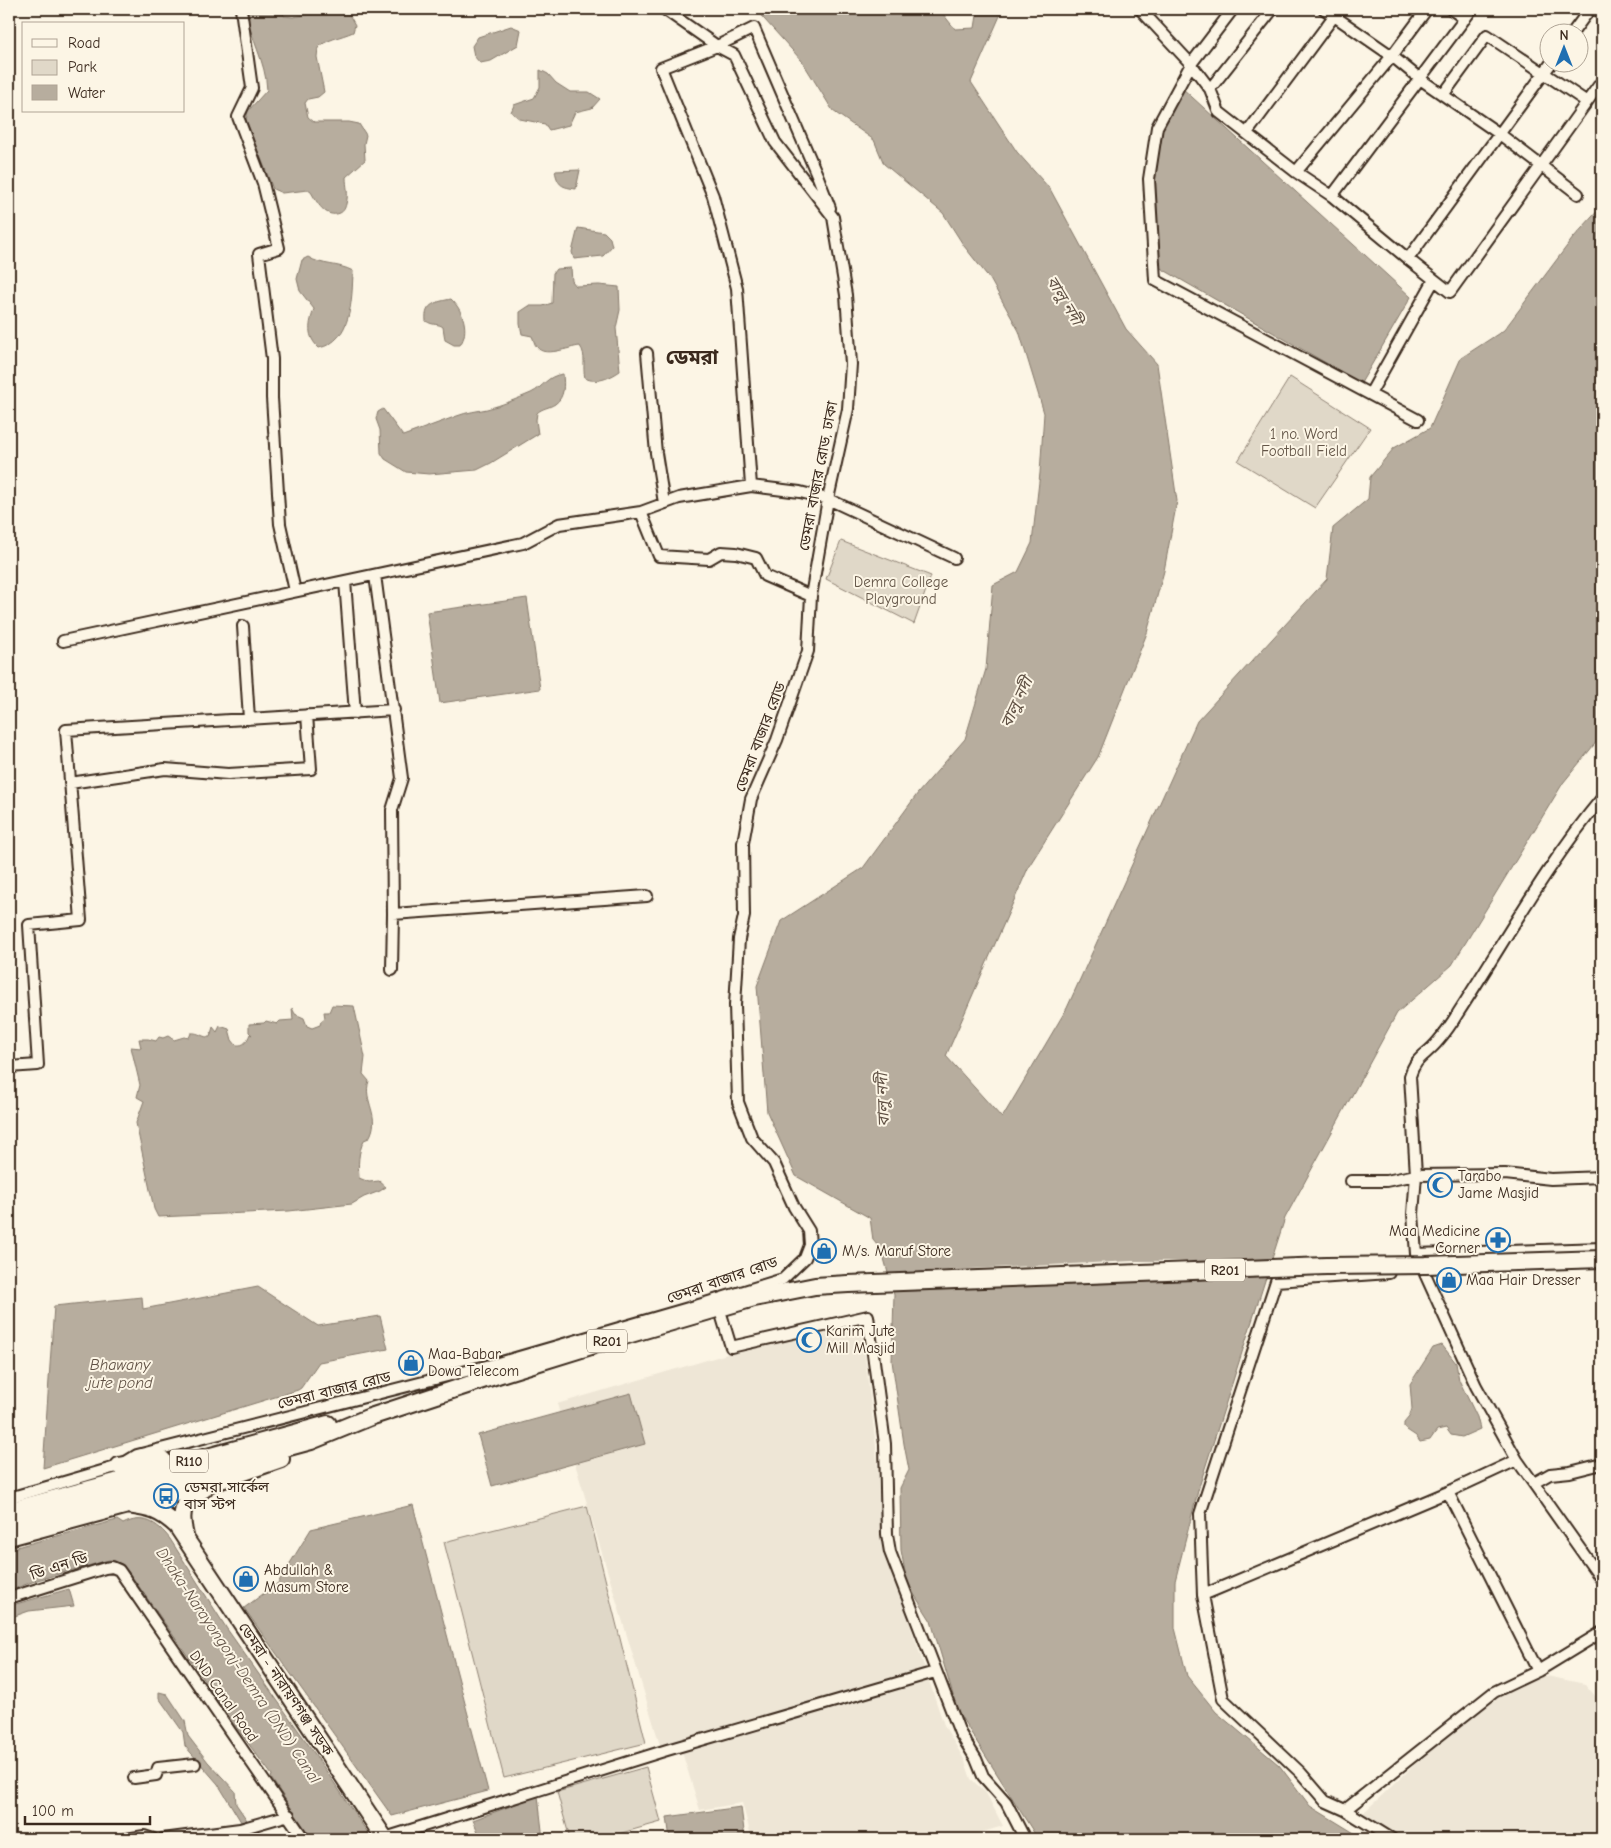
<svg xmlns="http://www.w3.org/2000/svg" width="1611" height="1848" viewBox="0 0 1611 1848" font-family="'Comic Neue','Noto Sans Bengali',sans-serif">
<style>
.built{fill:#eee6d6}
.green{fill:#e0d8c8;stroke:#8e8173}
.water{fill:#b7ad9e;stroke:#85796b}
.pier{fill:#fcf5e5}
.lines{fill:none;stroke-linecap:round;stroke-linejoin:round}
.street-casing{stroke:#3b2a1e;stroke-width:14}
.primary-casing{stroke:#3b2a1e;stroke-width:20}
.street{stroke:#fcf5e5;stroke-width:10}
.primary{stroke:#fcf5e5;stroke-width:16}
.primary-bridge-casing{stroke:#3b2a1e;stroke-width:20;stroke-linecap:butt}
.primary-bridge{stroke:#fcf5e5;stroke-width:16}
.labels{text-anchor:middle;stroke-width:4;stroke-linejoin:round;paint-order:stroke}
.shield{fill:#fcf5e5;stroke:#75675a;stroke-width:1}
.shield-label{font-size:14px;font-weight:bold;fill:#3b2a1e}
.park-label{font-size:15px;fill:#645648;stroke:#fcf5e5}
.street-label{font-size:15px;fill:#3b2a1e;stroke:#fcf5e5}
.poi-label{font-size:15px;fill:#3b2a1e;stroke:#fcf5e5;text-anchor:start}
.water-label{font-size:16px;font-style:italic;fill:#605144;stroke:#fcf5e5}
.district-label{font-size:20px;font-weight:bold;fill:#3b2a1e;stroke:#fcf5e5}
</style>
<rect width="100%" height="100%" fill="#fcf5e5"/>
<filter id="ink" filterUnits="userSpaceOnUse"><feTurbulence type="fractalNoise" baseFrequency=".02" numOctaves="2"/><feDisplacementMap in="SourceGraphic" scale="10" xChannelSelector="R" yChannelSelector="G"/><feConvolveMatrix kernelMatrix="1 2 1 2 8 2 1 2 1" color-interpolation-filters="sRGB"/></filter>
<g filter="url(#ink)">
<path class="built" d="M860,1315L876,1447L883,1545L944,1725L965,1761L971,1779L986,1793L1003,1826L959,1839H752L742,1803L700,1810L682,1752L663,1755L557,1404Z
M1542,1675L1585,1684L1602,1704V1839H1402L1361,1815L1456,1726L1505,1691Z"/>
<path class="green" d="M1290,377L1370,428L1315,508L1238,461Z
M841,541L931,576L914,624L826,579Z
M587,1506L646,1743L504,1778L444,1542Z
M646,1767L661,1822L600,1839H570L557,1792Z"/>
<path class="water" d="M246,9H282L284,16L293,17L312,14L313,9H346L355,25L353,32C342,37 324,40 318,48L317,57L324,92L318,97L308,99L305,103L308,117L314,122H349L359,124L366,135L364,144L365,160L346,177C346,186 349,194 346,204C345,208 344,211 340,213C325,219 317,202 311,192L308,190L282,193L273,189L246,120L248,111L267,90C266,61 249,37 246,9Z
M755,9H939L955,29L975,28L978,9H1003L971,82L1017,152L1050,189L1126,329L1157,364L1177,501L1164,571L1147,633L1098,757L1029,866L946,1056L1002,1118L1067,1008L1197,721L1327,579L1333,528L1368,499L1370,477L1394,448L1430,428L1461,358L1504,330L1573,238L1602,206V735L1563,783L1452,965L1397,1013L1285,1218L1199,1487L1175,1581V1628L1187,1676L1216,1712L1279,1765L1310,1806L1364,1839H1038L958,1712L931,1621L907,1583L901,1550L900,1488L909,1470L904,1444L892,1361L894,1295L882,1251L873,1240L870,1218L796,1176L767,1112L757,986L781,921L863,868L918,793L965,739L986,669L993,585L1018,572L1032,543L1040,473L1044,413L1019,331L990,279L964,246L943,213L884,164L874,140L833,111L802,61Z
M511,26L521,30L518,45L491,61L480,63L474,56L472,46L478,37Z
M540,70L548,74L556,83L570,92H589L600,99L592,108L575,112L569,125L549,130L545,124L520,119L511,112L514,105L534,98L540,87Z
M1181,87L1411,297L1361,383L1157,266L1151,185L1154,153L1166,113Z
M580,170L576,189C562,187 558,186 555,171Z
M578,228L604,232L610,238L612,246L603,256L574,259L572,252Z
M308,257C322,266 338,263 353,271C352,299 352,341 319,348C306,336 309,324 314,309L300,291L297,279L302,260Z
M571,268L572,281L576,286L599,285L619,287L620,310L616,328L620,371C610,378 596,384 585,378C582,367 587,356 580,346C569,347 544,358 537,347C534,344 534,340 532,336L522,334L520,324V312L529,306H543L552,303L553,273L556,269Z
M451,299C463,310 470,331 460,345H454L445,340L443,327C438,323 433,326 426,321C424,303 437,302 451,299Z
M563,374C564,385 565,397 555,404C549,408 542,408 537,413L536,420L538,434L491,463L477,470L429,474L406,472L385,459L381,453L380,430L376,419L378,412L383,409L403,436C421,429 439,423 457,416C467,412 478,411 487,409C502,405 517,399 531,393C544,387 546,376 563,374Z
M527,598L540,689L440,703L427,612Z
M332,1005L354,1006L365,1057L363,1074L369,1081C362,1101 382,1116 369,1138L364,1140C358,1153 358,1164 359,1178L369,1182L379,1181L386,1187L380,1191L364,1197L352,1204L289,1211L158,1217L154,1209L136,1123L144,1101L137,1097L140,1085L131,1047L141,1048L139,1039H148L156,1041L159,1037L163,1038L168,1036L174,1040L184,1037L189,1038L191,1033C199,1032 203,1038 210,1037L213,1027L217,1032L220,1026L229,1029L232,1040L236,1045C245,1046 247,1041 250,1034L252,1035L249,1032V1024L264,1023L266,1021L277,1024L280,1021L293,1020L292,1008L295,1014L304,1018L307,1026L312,1028L320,1025L321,1021L325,1018L324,1012H329Z
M258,1287L318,1326L380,1316L388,1349L319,1362L301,1388L298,1390L43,1468L54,1306L142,1297L143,1309Z
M1442,1345L1456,1363L1459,1380L1477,1417L1480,1429L1462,1437L1451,1435L1446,1428L1437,1430L1430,1440L1420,1442L1416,1436L1404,1428V1423L1409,1417L1412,1409L1410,1384L1433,1348Z
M631,1393L645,1444L492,1486L478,1435Z
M413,1505L488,1791L392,1816L244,1608L278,1583L311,1529Z
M117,1520L123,1524C143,1514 157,1522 170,1539L227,1629L310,1747L372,1839H312L271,1778L272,1775L226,1714L199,1672L128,1571C122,1565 117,1560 109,1560L37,1580L9,1591V1549Z
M69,1589L74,1606L29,1611L9,1618V1606Z
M159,1692L167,1694L185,1721L188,1736L208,1762L235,1791L236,1804L253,1829L279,1839H256L246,1830L218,1784L185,1746L183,1732L159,1698Z
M538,1796L543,1839H481L473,1820Z
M741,1807L745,1839H670L667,1817Z"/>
<path class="pier" d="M1133,1261H1274L889,1286L886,1273Z"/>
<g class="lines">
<defs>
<path id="street" d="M241,9L252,88L238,117L263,183L279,248L259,254L272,359V398L280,524L295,591
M1140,9L1191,64L1210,89L1219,112L1296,172L1332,196L1408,259L1450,292L1602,81
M1233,9L1191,64L1157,127L1149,179L1155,280L1418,420
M1324,9L1392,56L1420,79L1501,135L1578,194
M1451,9L1465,19
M1594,9L1602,14
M1573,32L1590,9
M1210,89L1273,9
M1443,95L1487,35L1587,102
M1247,133L1334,16
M1296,172L1392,56L1427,9
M1332,196L1472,9
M1408,259L1552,62
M647,353L656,453L664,503
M1370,394L1434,280
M751,486L737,288L713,196L661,68L717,46L754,28L818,177L830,208
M641,512L679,498L751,486L800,492L828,499L954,558
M375,575L402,778L392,810L393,914L647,896
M345,581L355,713
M243,626L249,719
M63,641L523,543L559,524L641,512L659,556L709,559L721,552L736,553L756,558L765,576L811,596
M70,783L165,769L228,774L311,769L307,715
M1602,798C1547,864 1505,941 1458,1013C1452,1023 1445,1033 1438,1041C1426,1056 1416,1056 1410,1076L1416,1175L1413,1214L1416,1254L1476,1386L1517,1460L1602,1580
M392,970L393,914
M9,1067L38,1065L29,925L81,920L66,730L394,710
M1351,1181H1386L1416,1175L1505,1174L1551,1179L1602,1177
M1416,1254L1602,1248
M1389,1273L1276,1281L1200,1514L1203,1595L1223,1699L1301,1773L1325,1801L1345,1810L1392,1839
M722,1317L731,1347L868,1316L885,1444L887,1534L890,1552L960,1733L976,1759L983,1776L1006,1802L1025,1839
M1534,1483L1550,1474L1570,1472L1602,1464
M1448,1492L1538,1671
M9,1498L119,1466L137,1455L498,1363L702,1304L783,1279L805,1258L810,1245L809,1231L794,1207L774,1163L752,1138L738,1102L735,1005L739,939L744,916L743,843L751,799L777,740L808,651L811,596L828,499L848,409L851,364L846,295L833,217L775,142L734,55L717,46L664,9
M1203,1595L1448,1492L1517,1460
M9,1598L105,1568L112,1567L119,1570L304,1839
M134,1778L156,1775L158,1768L195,1764
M1345,1810L1494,1692L1538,1671L1602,1632
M385,1838L667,1750L935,1672
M126,1839L144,1836L153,1839
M163,1839L240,1829L289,1815"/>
<path id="primary" d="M119,1466L163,1460
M128,1505C150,1508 160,1510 177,1526L385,1839
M9,1511L328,1424
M9,1523L311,1441L370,1417L504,1373L617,1338L754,1298L815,1286L848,1284
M185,1536C179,1512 182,1501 204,1489
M9,1537L221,1480L281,1459"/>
</defs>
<use href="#street" class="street-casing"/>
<use href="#primary" class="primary-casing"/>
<use href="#street" class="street"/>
<use href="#primary" class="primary"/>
<defs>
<path id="primary-bridge" d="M848,1284L1326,1266L1426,1265L1602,1259"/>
</defs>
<use href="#primary-bridge" class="primary-bridge-casing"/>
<use href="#primary-bridge" class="primary-bridge"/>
</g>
</g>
<defs>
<symbol id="mosque-ring" viewBox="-11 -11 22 22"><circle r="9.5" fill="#fcf5e5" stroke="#1f6fb2" stroke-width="1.5"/><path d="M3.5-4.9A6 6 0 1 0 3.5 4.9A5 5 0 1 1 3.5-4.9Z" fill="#1f6fb2"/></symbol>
<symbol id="pharmacy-ring" viewBox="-11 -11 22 22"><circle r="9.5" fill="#fcf5e5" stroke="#1f6fb2" stroke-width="1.5"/><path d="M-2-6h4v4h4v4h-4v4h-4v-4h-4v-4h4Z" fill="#1f6fb2"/></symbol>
<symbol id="shop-ring" viewBox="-11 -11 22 22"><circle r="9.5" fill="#fcf5e5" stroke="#1f6fb2" stroke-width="1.5"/><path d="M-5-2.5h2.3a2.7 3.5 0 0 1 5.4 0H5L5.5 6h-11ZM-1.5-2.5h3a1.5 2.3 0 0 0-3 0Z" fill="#1f6fb2"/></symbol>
<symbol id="bus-ring" viewBox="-11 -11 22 22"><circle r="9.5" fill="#fcf5e5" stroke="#1f6fb2" stroke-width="1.5"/><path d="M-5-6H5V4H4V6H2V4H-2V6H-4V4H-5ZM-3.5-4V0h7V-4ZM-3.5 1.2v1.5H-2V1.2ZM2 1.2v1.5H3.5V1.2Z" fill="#1f6fb2"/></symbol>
</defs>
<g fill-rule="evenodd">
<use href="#mosque-ring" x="1426" y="1171" width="28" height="28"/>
<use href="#pharmacy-ring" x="1484" y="1226" width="28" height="28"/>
<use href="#shop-ring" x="810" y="1237" width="28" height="28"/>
<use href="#shop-ring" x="1435" y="1266" width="28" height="28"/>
<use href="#mosque-ring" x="795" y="1326" width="28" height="28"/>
<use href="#shop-ring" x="397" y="1349" width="28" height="28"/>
<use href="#bus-ring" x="152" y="1482" width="28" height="28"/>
<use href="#shop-ring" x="232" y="1565" width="28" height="28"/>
</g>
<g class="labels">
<g class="shield">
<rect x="1205" y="1258.5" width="40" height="23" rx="4"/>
<rect x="587" y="1329.5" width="40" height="23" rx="4"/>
<rect x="170" y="1449.5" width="38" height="23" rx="4"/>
</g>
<g class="shield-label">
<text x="1225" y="1275">R201</text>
<text x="607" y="1346">R201</text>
<text x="189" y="1466">R110</text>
</g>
<g class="park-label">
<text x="1304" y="439">1 no. Word<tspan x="1304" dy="17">Football Field</tspan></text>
<text x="901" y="587">Demra College<tspan x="901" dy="17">Playground</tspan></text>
</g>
<g class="street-label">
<text transform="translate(818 476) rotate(-79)" y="5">ডেমরা বাজার রোড, ঢাকা</text>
<text transform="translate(760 737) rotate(-69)" y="5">ডেমরা বাজার রোড</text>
<text transform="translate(722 1280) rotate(-19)" y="5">ডেমরা বাজার রোড</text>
<text transform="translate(334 1390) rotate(-14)" y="5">ডেমরা বাজার রোড</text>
<text transform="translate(59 1566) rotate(-18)" y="5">ডি এন ডি</text>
<text transform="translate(286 1689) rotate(56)" y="5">ডেমরা - নারায়ণগঞ্জ সড়ক</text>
<text transform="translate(224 1696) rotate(55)" y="5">DND Canal Road</text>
</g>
<g class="poi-label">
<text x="1458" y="1181">Tarabo<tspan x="1458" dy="17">Jame Masjid</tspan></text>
<text x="1480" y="1236" text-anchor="end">Maa Medicine<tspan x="1480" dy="17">Corner</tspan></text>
<text x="842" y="1256">M/s. Maruf Store</text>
<text x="1466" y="1285">Maa Hair Dresser</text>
<text x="826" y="1336">Karim Jute<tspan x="826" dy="17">Mill Masjid</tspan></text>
<text x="428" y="1359">Maa-Babar<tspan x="428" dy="17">Dowa Telecom</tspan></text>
<text x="184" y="1492">ডেমরা সার্কেল<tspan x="184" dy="17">বাস স্টপ</tspan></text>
<text x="264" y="1575">Abdullah &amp;<tspan x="264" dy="17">Masum Store</tspan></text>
</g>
<g class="water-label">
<text transform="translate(1065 300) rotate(59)" y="6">বালু নদী</text>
<text transform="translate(1016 702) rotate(-65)" y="6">বালু নদী</text>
<text transform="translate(882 1100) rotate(-92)" y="6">বালু নদী</text>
<text x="120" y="1370">Bhawany<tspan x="120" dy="18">jute pond</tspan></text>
<text transform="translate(239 1665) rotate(56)" y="6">Dhaka-Narayongonj-Demra (DND) Canal</text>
</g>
<g class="district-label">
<text x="692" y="364">ডেমরা</text>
</g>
</g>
<rect width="1611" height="1848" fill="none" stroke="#fcf5e5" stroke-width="30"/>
<rect x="15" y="15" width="1581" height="1818" fill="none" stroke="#3b2a1e" stroke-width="2" filter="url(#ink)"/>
<rect x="22" y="22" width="162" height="90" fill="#fcf5e5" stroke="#afa495"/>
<rect x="32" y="39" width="25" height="8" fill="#fcf5e5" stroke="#afa495"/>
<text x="68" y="48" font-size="15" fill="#3b2a1e">Road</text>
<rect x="32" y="60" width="25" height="15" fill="#e0d8c8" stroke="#afa495"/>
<text x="68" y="72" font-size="15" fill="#3b2a1e">Park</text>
<rect x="32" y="85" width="25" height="15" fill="#b7ad9e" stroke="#afa495"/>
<text x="68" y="98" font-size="15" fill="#3b2a1e">Water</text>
<g transform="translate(1564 48)"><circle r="24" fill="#fcf5e5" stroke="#afa495"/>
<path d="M0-4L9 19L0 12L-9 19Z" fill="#1f6fb2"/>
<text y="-8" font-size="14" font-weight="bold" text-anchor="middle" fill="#3b2a1e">N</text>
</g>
<path d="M25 1816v8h125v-8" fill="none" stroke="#3b2a1e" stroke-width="2.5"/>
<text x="32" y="1816" font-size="15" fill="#3b2a1e" stroke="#fcf5e5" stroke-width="4" paint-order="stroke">100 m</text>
</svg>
